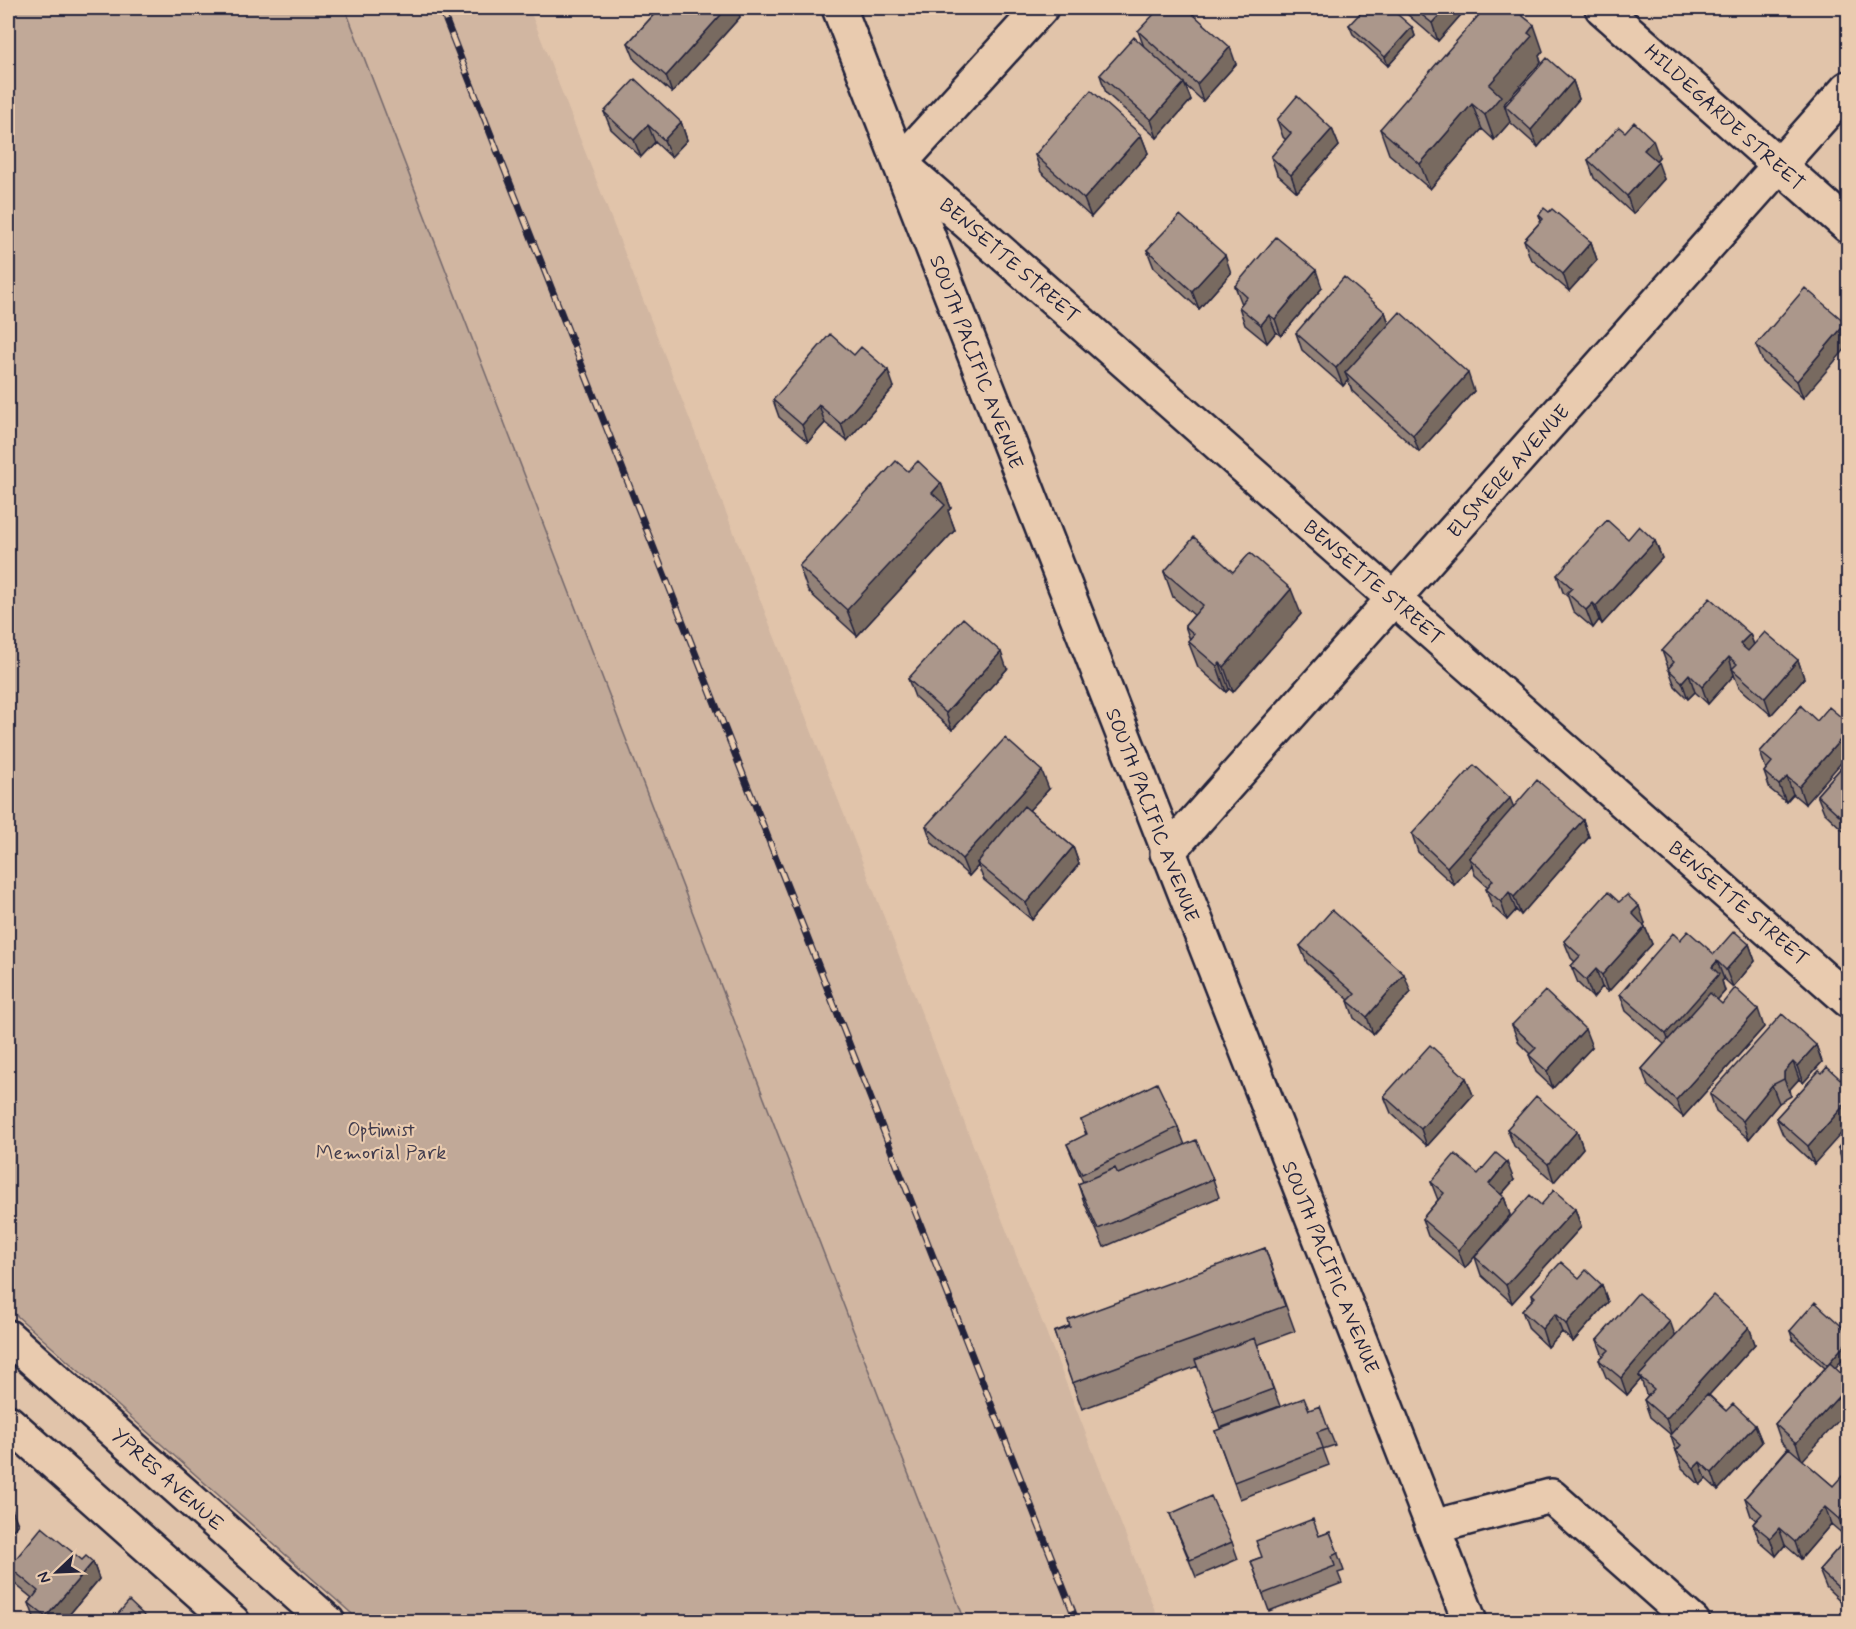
<svg xmlns="http://www.w3.org/2000/svg" width="1856" height="1629" viewBox="0 0 1856 1629" font-family="Mynerve,sans-serif">
<style>
.built{fill:#d1b6a1}
.green{fill:#c1a998;stroke:#72666a;stroke-width:1.5}
.lines{fill:none;stroke-linecap:round;stroke-linejoin:round}
.street-casing{stroke:#22223b;stroke-width:38}
.secondary-casing{stroke:#22223b;stroke-width:38}
.street{stroke:#e9cbaf;stroke-width:33}
.secondary{stroke:#e9cbaf;stroke-width:33}
.rail-casing{stroke:#22223b;stroke-width:7}
.rail{stroke:#e9cbaf;stroke-width:4.5;stroke-dasharray:14;stroke-linecap:butt}
.wall{fill:#938278;stroke:#22223b;stroke-width:1.5}
.shaded-wall{fill:#786a61;stroke:#22223b;stroke-width:1.5}
.building{fill:#ab978b;stroke:#22223b;stroke-width:1.5}
.labels{text-anchor:middle;stroke-width:4.5;stroke-linejoin:round;paint-order:stroke}
.street-label{font-size:20px;fill:#22223b;stroke:#e9cbaf}
.park-label{font-size:20px;fill:#423d4e;stroke:#e9cbaf}
</style>
<rect width="100%" height="100%" fill="#e1c4aa"/>
<filter id="ink" filterUnits="userSpaceOnUse"><feTurbulence type="fractalNoise" baseFrequency=".0167" numOctaves="2"/><feDisplacementMap in="SourceGraphic" scale="12" xChannelSelector="R" yChannelSelector="G"/><feConvolveMatrix kernelMatrix="1 2 1 2 8 2 1 2 1" color-interpolation-filters="sRGB"/></filter>
<g filter="url(#ink)">
<path class="built" d="M345,8H529L1159,1621H965Z"/>
<path class="green" d="M8,8H345L965,1621H360L8,1308Z"/>
<g class="lines">
<defs>
<path id="street" d="M1041,8L900,163L1848,1000
M1602,8L1848,226
M1167,853L1848,88
M1470,1622L1433,1527L1551,1496L1693,1622"/>
<path id="secondary" d="M839,8L1433,1527
M8,1337L328,1622
M8,1422L233,1622"/>
</defs>
<use href="#street" class="street-casing"/>
<use href="#secondary" class="secondary-casing"/>
<use href="#street" class="street"/>
<use href="#secondary" class="secondary"/>
<defs>
<path id="rail" d="M441,8L1077,1622"/>
</defs>
<use href="#rail" class="rail-casing"/>
<use href="#rail" class="rail"/>
</g>
<path class="wall" d="M660,8H737L740,17L672,93L635,60L628,43Z
M1400,8H1467L1438,41Z
M1349,25L1412,27L1415,36L1388,66L1353,34Z
M1138,31L1236,64L1203,101L1185,85L1191,100L1157,138L1106,93L1100,75L1144,47Z
M1543,51L1539,56L1541,62L1504,104L1505,105L1573,81L1579,99L1538,147L1511,123L1510,122L1494,140L1482,129L1430,189L1389,154L1380,129Z
M604,112L681,122L687,140L671,157L655,142L641,157L611,129Z
M1277,120L1332,129L1339,146L1297,192L1277,174L1271,157L1286,140L1283,137Z
M1141,135L1148,153L1091,217L1041,172L1035,155Z
M1659,157L1656,161L1664,179L1633,214L1594,178L1588,160Z
M1549,212L1591,242L1597,260L1569,291L1530,258L1524,240L1541,221L1539,215Z
M1147,250L1231,273L1199,309L1154,268Z
M1235,286L1322,288L1281,336L1276,332L1267,343L1245,325L1239,307L1242,304Z
M1385,312L1389,324L1474,391L1419,452L1352,391L1348,380L1343,386L1302,350L1296,333Z
M1848,329L1803,398L1763,362L1756,345Z
M854,355L894,387L847,441L825,423L808,442L779,417L773,400Z
M908,471L941,483L951,508L948,511L955,530L857,636L808,591L799,566Z
M1628,539L1655,541L1662,558L1602,624L1599,620L1593,628L1573,611L1568,597L1563,592L1557,575Z
M1164,572H1233L1301,614L1233,692L1229,689L1226,692L1198,667L1188,641L1190,640L1185,626L1194,615L1173,597Z
M1750,634L1754,645L1798,660L1804,678L1771,715L1739,687L1734,675L1708,704L1695,692L1688,699L1675,686L1662,651Z
M1007,669L952,730L915,697L908,679Z
M1801,706L1805,804L1793,794L1786,802L1770,789L1764,772L1766,769L1760,752Z
M1848,760V835L1824,812L1817,795Z
M1049,789L1029,810L1073,847L1079,864L1032,920L984,880L978,866L969,876L932,843L926,826Z
M1514,807L1583,820L1589,837L1521,915L1516,910L1507,920L1492,906L1486,889L1488,887L1475,875L1472,865L1454,885L1418,852L1412,834Z
M1619,902L1645,923L1644,925L1645,927L1652,944L1608,992L1602,987L1593,998L1578,983L1571,966L1575,962L1571,958L1564,941Z
M1680,940L1714,954L1749,944L1755,961L1733,987L1724,979L1722,981L1725,991L1717,1000L1722,1004L1764,1027L1683,1117L1648,1086L1642,1069L1664,1044L1626,1011L1620,994Z
M1300,946L1411,992L1373,1034L1354,1018L1348,1001L1349,1000L1307,963Z
M1512,1025L1592,1047L1553,1088L1536,1072L1529,1055L1530,1054L1519,1043Z
M1816,1045L1822,1062L1803,1083L1799,1079L1790,1089L1791,1096L1779,1103L1749,1139L1716,1112L1710,1094Z
M1819,1071L1814,1164L1783,1135L1776,1118Z
M1466,1078L1473,1095L1427,1146L1391,1113L1384,1096Z
M1081,1120L1178,1127L1185,1145L1172,1151L1213,1179L1219,1197L1104,1247L1084,1202L1078,1184L1083,1182L1074,1161L1067,1144L1086,1135Z
M1507,1129L1577,1131L1583,1148L1554,1182L1514,1146Z
M1848,1136V1169L1844,1165L1838,1148Z
M1478,1174L1514,1180L1501,1195L1504,1197L1510,1215L1465,1268L1428,1236L1422,1219L1438,1200L1431,1182Z
M1541,1205L1575,1209L1581,1227L1512,1303L1481,1275L1475,1257Z
M1265,1248L1295,1331L1257,1345L1280,1406L1220,1428L1198,1366L1082,1409L1054,1332Z
M1579,1278L1602,1285L1608,1302L1573,1342L1562,1332L1548,1347L1529,1329L1522,1311L1533,1299L1532,1294Z
M1749,1327L1755,1344L1709,1395L1726,1411L1755,1425L1762,1442L1718,1490L1706,1479L1700,1485L1682,1468L1670,1434L1650,1417L1644,1400L1648,1395L1646,1394L1641,1379L1627,1395L1606,1377L1599,1360L1603,1356L1597,1340L1676,1336Z
M1790,1331L1848,1353L1835,1368L1802,1460L1833,1486L1845,1536L1831,1524L1801,1559L1785,1545L1776,1556L1760,1542L1753,1524L1756,1520L1751,1516L1745,1498L1788,1448L1781,1441L1775,1424L1825,1368L1793,1340Z
M1309,1410L1328,1428L1335,1445L1323,1449L1329,1465L1240,1499L1215,1431Z
M1170,1514L1232,1542L1238,1559L1196,1577Z
M1330,1532L1344,1571L1338,1573L1342,1583L1269,1611L1251,1561Z
M1848,1537V1608L1826,1587L1819,1570Z
M82,1560L93,1562L99,1579L63,1622H37L35,1620L29,1603L32,1598L15,1584L9,1567Z"/>
<path class="shaded-wall" d="M727,8H737L740,17L672,93L666,76Z
M1446,8H1467L1438,41L1432,23Z
M1534,25L1543,51L1539,56L1541,62L1504,104L1510,122L1494,140L1485,115L1489,85Z
M1412,27L1415,36L1388,66L1385,57Z
M1230,47L1236,64L1203,101L1197,84Z
M1573,81L1579,99L1538,147L1531,130Z
M1184,83L1191,100L1157,138L1151,120Z
M1472,104L1482,129L1430,189L1420,164Z
M681,122L687,140L671,157L664,140Z
M648,125L655,142L641,157L634,140Z
M1332,129L1339,146L1297,192L1291,175Z
M1141,135L1148,153L1091,217L1084,199Z
M1653,140L1659,157L1650,168L1644,150Z
M1658,162L1664,179L1633,214L1627,196Z
M1591,242L1597,260L1569,291L1563,274Z
M1225,255L1231,273L1199,309L1192,291Z
M1316,270L1322,288L1281,336L1275,319Z
M1385,312L1391,330L1345,373L1348,380L1343,386L1336,368Z
M1269,315L1276,332L1267,343L1261,325Z
M1846,323L1848,329V346L1803,398L1797,381Z
M888,370L894,387L847,441L841,424Z
M1468,373L1474,391L1419,452L1413,435Z
M819,405L825,423L808,442L802,425Z
M941,483L951,508L948,511L955,530L857,636L847,610L932,493Z
M1655,541L1662,558L1602,624L1596,606Z
M1291,589L1301,614L1233,692L1224,667Z
M1593,603L1599,620L1593,628L1586,610Z
M1750,634L1756,651L1746,662L1740,644Z
M1001,652L1007,669L952,730L946,713Z
M1729,657L1734,675L1708,704L1702,687Z
M1798,660L1804,678L1771,715L1765,698Z
M1220,663L1229,689L1226,692L1217,666Z
M1689,674L1695,692L1688,699L1682,682Z
M1848,731V755L1805,804L1799,787Z
M1042,771L1049,789L979,864L977,863L978,866L969,876L962,859Z
M1787,777L1793,794L1786,802L1779,785Z
M1510,798L1517,815L1469,858L1472,865L1454,885L1447,867Z
M1583,820L1589,837L1521,915L1514,897Z
M1073,847L1079,864L1032,920L1026,903Z
M1509,892L1516,910L1507,920L1501,902Z
M1639,906L1645,923L1638,931L1632,913Z
M1645,927L1652,944L1608,992L1602,975Z
M1749,944L1755,961L1733,987L1726,970Z
M1717,961L1724,979L1722,981L1725,991L1673,1051L1666,1034Z
M1596,969L1602,987L1593,998L1586,980Z
M1404,974L1411,992L1373,1034L1367,1017Z
M1758,1009L1764,1027L1683,1117L1676,1100Z
M1585,1029L1592,1047L1553,1088L1547,1071Z
M1816,1045L1822,1062L1803,1083L1797,1066Z
M1793,1062L1799,1079L1790,1089L1791,1096L1784,1079V1072Z
M1466,1078L1473,1095L1427,1146L1421,1129Z
M1772,1085L1779,1103L1749,1139L1743,1121Z
M1848,1101V1126L1814,1164L1808,1146Z
M1577,1131L1583,1148L1554,1182L1548,1164Z
M1507,1162L1514,1180L1495,1201L1489,1184Z
M1504,1197L1510,1215L1465,1268L1458,1250Z
M1575,1209L1581,1227L1512,1303L1506,1285Z
M1602,1285L1608,1302L1573,1342L1566,1324Z
M1555,1314L1562,1332L1548,1347L1542,1329Z
M1670,1321L1676,1338L1639,1376L1641,1379L1627,1395L1621,1378Z
M1749,1327L1755,1344L1672,1436L1666,1419Z
M1848,1341V1353L1830,1374L1827,1365Z
M1848,1386V1410L1802,1461L1796,1443Z
M1755,1425L1762,1442L1718,1490L1712,1473Z
M1700,1462L1706,1479L1700,1485L1694,1468Z
M1848,1501V1533L1845,1536L1839,1519L1842,1508Z
M11,1507L18,1524L8,1536V1511Z
M1825,1507L1831,1524L1801,1559L1795,1542Z
M1779,1528L1785,1545L1776,1556L1770,1538Z
M93,1562L99,1579L63,1622H48L46,1617Z"/>
<path class="building" d="M660,8H727L666,76L628,43Z
M1160,8H1186L1230,47L1197,84L1138,31Z
M1365,8H1390L1412,27L1385,57L1349,25Z
M1413,8H1446L1432,23Z
M1485,8H1513L1534,25L1528,33L1532,36L1489,85L1501,96L1485,115L1472,104L1420,164L1380,129Z
M1134,37L1184,83L1151,120L1100,75Z
M1547,58L1573,81L1531,130L1505,106Z
M635,79L681,122L664,140L648,125L634,140L604,112Z
M1091,90L1141,135L1084,199L1035,155Z
M1297,96L1332,129L1291,175L1271,157L1291,133L1277,120Z
M1634,122L1653,140L1644,150L1658,162L1627,196L1588,160L1619,127L1625,132Z
M1544,208L1549,212L1552,209L1591,242L1563,274L1524,240L1543,219L1539,215Z
M1180,215L1225,255L1192,291L1147,250Z
M1276,237L1316,270L1275,319L1269,315L1261,325L1239,307L1247,297L1235,286Z
M1344,277L1385,312L1336,368L1296,333Z
M1805,288L1846,323L1797,381L1756,345Z
M1400,312L1468,373L1413,435L1345,373Z
M830,334L854,355L861,347L888,370L841,424L819,405L802,425L773,400Z
M896,461L908,471L918,461L941,483L932,493L945,505L847,610L799,566Z
M1607,520L1628,539L1639,526L1655,541L1596,606L1593,603L1586,610L1567,593L1572,588L1557,575Z
M1194,537L1233,572L1250,553L1291,589L1224,667L1220,663L1217,666L1188,641L1194,634L1185,626L1203,605L1164,572Z
M1710,598L1750,634L1740,644L1748,651L1765,632L1798,660L1765,698L1732,669L1737,664L1729,657L1702,687L1689,674L1682,682L1668,669L1674,662L1662,651Z
M963,618L1001,652L946,713L908,679Z
M1801,706L1817,721L1829,707L1848,723V731L1799,787L1787,777L1779,785L1764,772L1772,762L1760,752Z
M1005,738L1042,771L962,859L926,826Z
M1848,760V823L1817,795Z
M1474,765L1510,798L1447,867L1412,834Z
M1537,780L1583,820L1514,897L1509,892L1501,902L1486,889L1493,880L1469,858Z
M1024,806L1073,847L1026,903L977,863Z
M1608,892L1619,902L1627,895L1639,906L1632,913L1645,927L1602,975L1596,969L1586,980L1571,966L1580,956L1564,941Z
M1332,910L1404,974L1367,1017L1348,1001L1355,994L1300,946Z
M1688,931L1714,954L1734,931L1749,944L1726,970L1717,961L1712,967L1719,974L1666,1034L1620,994L1673,933L1680,940Z
M1735,988L1758,1009L1676,1100L1642,1069L1710,993L1722,1004Z
M1545,991L1585,1029L1547,1071L1529,1055L1536,1048L1512,1025Z
M1782,1014L1816,1045L1797,1066L1793,1062L1784,1072V1079L1772,1085L1743,1121L1710,1094Z
M1430,1045L1466,1078L1421,1129L1384,1096Z
M1827,1067L1848,1086V1092L1846,1095L1848,1097V1101L1808,1146L1776,1118L1819,1071L1822,1073Z
M1157,1083L1178,1127L1082,1174L1067,1144L1087,1134L1081,1120Z
M1536,1096L1577,1131L1548,1164L1507,1129Z
M1848,1136V1157L1838,1148Z
M1196,1140L1213,1179L1098,1229L1078,1184L1115,1168L1118,1174Z
M1496,1153L1507,1162L1489,1184L1504,1197L1458,1250L1422,1219L1444,1193L1431,1182L1455,1154L1478,1174Z
M1554,1190L1575,1209L1506,1285L1475,1257L1530,1195L1541,1205Z
M1265,1248L1285,1306L1072,1383L1054,1332L1070,1327L1068,1320Z
M1561,1262L1579,1278L1586,1270L1602,1285L1566,1324L1555,1314L1542,1329L1522,1311L1535,1297L1532,1294Z
M1638,1293L1670,1321L1621,1378L1599,1360L1609,1350L1597,1340Z
M1713,1295L1749,1327L1666,1419L1644,1400L1654,1389L1639,1376Z
M1815,1302L1848,1332V1341L1827,1365L1790,1331Z
M1255,1338L1273,1389L1214,1411L1195,1360Z
M1830,1363L1848,1380V1386L1796,1443L1775,1424Z
M1707,1394L1726,1411L1733,1404L1755,1425L1712,1473L1700,1462L1694,1468L1676,1451L1681,1445L1670,1435Z
M1304,1398L1309,1410L1320,1406L1328,1428L1317,1432L1323,1448L1234,1482L1215,1431Z
M1789,1448L1833,1486L1842,1476L1848,1481V1501L1842,1508L1847,1511L1839,1519L1825,1507L1795,1542L1779,1528L1770,1538L1753,1524L1762,1514L1745,1498Z
M1211,1496L1232,1542L1190,1560L1170,1514Z
M8,1503L11,1507L8,1511Z
M1313,1519L1319,1536L1330,1532L1338,1553L1332,1556L1335,1566L1263,1594L1251,1561L1262,1557L1256,1541Z
M42,1527L82,1560L86,1556L93,1562L46,1617L29,1603L38,1591L9,1567Z
M1848,1537V1596L1819,1570Z
M129,1601L151,1622H111Z"/>
</g>
<g class="labels">
<g class="street-label">
<text transform="translate(1725 117) rotate(42)" y="7">HILDEGARDE STREET</text>
<text transform="translate(1010 260) rotate(41)" y="7">BENSETTE STREET</text>
<text transform="translate(977 362) rotate(69)" y="7">SOUTH PACIFIC AVENUE</text>
<text transform="translate(1508 471) rotate(-48)" y="7">ELSMERE AVENUE</text>
<text transform="translate(1374 582) rotate(41)" y="7">BENSETTE STREET</text>
<text transform="translate(1153 815) rotate(69)" y="7">SOUTH PACIFIC AVENUE</text>
<text transform="translate(1739 903) rotate(41)" y="7">BENSETTE STREET</text>
<text transform="translate(1331 1267) rotate(68)" y="7">SOUTH PACIFIC AVENUE</text>
<text transform="translate(168 1479) rotate(42)" y="7">YPRES AVENUE</text>
</g>
<g class="park-label">
<text x="381" y="1136">Optimist<tspan x="381" dy="23">Memorial Park</tspan></text>
</g>
</g>
<rect width="1856" height="1629" fill="none" stroke="#e9cbaf" stroke-width="30"/>
<rect x="15" y="15" width="1826" height="1599" fill="none" stroke="#22223b" stroke-width="2" filter="url(#ink)"/>
<g transform="translate(57 1572) rotate(247)" stroke="#e9cbaf" stroke-width="4.5" paint-order="stroke">
<path d="M0-4.5L10 22L0 15L-10 22Z" fill="#22223b"/>
<text y="-9" font-size="16" font-weight="bold" text-anchor="middle" fill="#22223b">N</text>
</g>
</svg>
